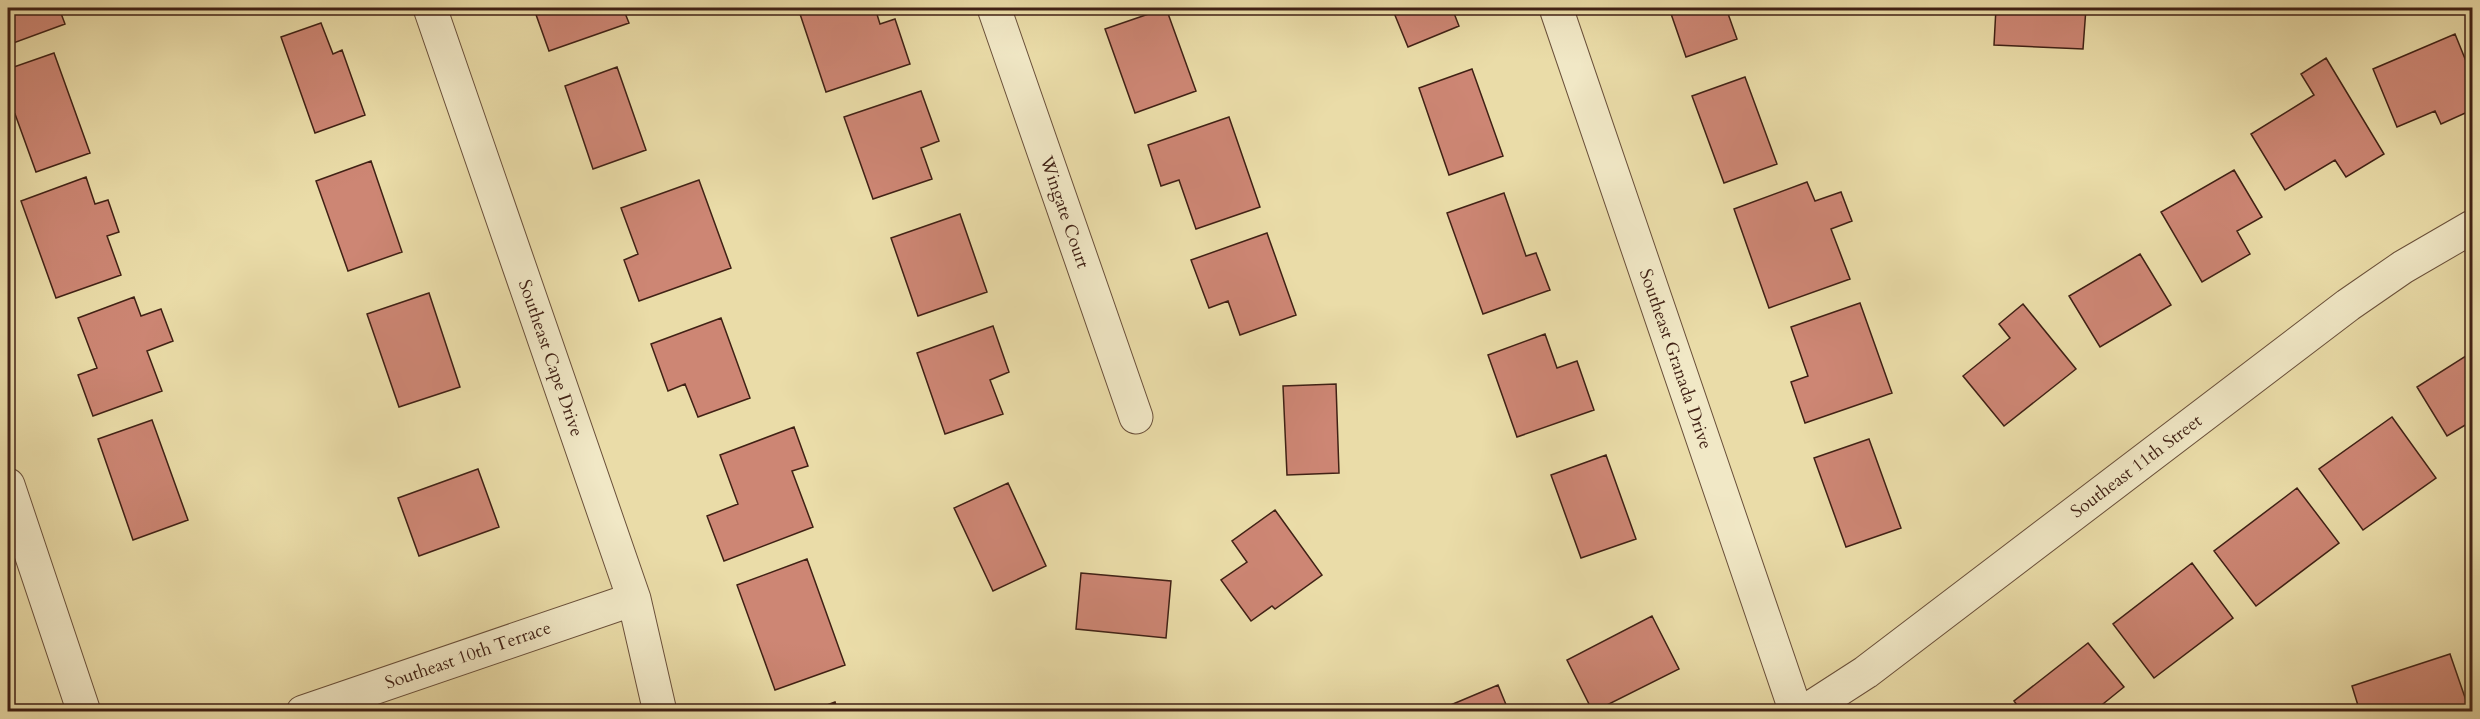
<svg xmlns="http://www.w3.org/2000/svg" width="2480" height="719" viewBox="0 0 2480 719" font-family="Cardo,serif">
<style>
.building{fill:#cd8674;stroke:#402115;stroke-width:1.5}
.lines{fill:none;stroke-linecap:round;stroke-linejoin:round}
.minor-casing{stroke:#6a503a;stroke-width:35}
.minor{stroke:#f1e8c6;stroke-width:33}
.labels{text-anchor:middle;stroke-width:5;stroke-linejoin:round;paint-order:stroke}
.street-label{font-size:18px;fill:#402115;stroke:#f1e8c6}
</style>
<rect width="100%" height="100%" fill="#eadca8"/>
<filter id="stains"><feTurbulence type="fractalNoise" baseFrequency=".00333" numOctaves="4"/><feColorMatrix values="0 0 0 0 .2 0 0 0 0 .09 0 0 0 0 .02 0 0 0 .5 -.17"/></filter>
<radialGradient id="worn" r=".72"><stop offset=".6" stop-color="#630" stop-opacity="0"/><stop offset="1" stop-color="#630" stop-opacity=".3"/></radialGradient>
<path class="building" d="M8,8H59L65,24L8,45Z
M539,8H623L629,23L549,51L534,9Z
M798,8H875L880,24L895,19L910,64L826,92Z
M1166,8L1196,91L1135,113L1105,29Z
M1392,8H1452L1459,26L1408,47Z
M1669,8H1726L1737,39L1686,57Z
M1996,8H2086L2083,49L1994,45Z
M321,23L333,54L342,50L365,115L315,133L281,37Z
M2455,34L2472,76V110L2441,124L2435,111L2397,127L2373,69Z
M54,53L90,153L36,172L15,114L8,117V69Z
M2326,58L2384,154L2346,177L2335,160L2285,190L2251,134L2314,95L2301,74Z
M617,67L646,150L593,169L565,86Z
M1472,69L1503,156L1449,175L1419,88Z
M1745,77L1777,164L1724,183L1692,96Z
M921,91L939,141L921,148L932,179L873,199L844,117Z
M1229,117L1260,207L1196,229L1179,180L1161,186L1148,145Z
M371,161L402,252L348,271L316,181Z
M2234,170L2262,217L2237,231L2250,254L2202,282L2161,212Z
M86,177L95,204L108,200L119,232L107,236L121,275L56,298L21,201Z
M699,180L731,268L639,301L624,260L638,254L621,208Z
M1807,182L1815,201L1841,192L1852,221L1831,229L1850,279L1769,308L1734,209Z
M1504,193L1526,256L1536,253L1550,290L1483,314L1447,213Z
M960,214L987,292L918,316L891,238Z
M1267,233L1296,315L1240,335L1228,301L1209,308L1191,260Z
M2140,254L2171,305L2100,347L2069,296Z
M429,293L460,387L399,407L367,314Z
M134,297L141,316L161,309L173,341L147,351L162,391L93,416L78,375L97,368L78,318Z
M1860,303L1892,393L1805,423L1791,382L1808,376L1791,327Z
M2023,304L2076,369L2004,426L1963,376L2010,338L1999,324Z
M721,318L750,398L698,417L685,384L668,391L651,344Z
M993,326L1009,372L990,380L1003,414L945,434L917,353Z
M1545,334L1557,368L1577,361L1594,410L1517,437L1488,355Z
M2472,352V421L2447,436L2417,387Z
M1336,384L1339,473L1287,475L1283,386Z
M2392,417L2436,478L2363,530L2319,469Z
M152,420L188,520L133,540L98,439Z
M794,427L808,466L792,471L813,527L724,561L707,516L738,504L720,455Z
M1869,439L1901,528L1846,547L1814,458Z
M1606,455L1636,539L1581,558L1551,475Z
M478,469L499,527L419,556L398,498Z
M1008,483L1046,566L993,591L954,508Z
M2297,488L2339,543L2256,606L2214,551Z
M1275,510L1322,575L1275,609L1272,606L1251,621L1221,580L1247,562L1232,541Z
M807,559L845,665L775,690L737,585Z
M2192,563L2233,618L2154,678L2113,624Z
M1081,573L1171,581L1166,638L1076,629Z
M1652,616L1679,669L1593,712L1567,660Z
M2088,643L2124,687L2093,712H2022L2014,701Z
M2450,654L2470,712H2360L2352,686Z
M1498,685L1509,712H1434Z
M835,702L838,712H808Z"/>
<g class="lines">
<defs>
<path id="minor" d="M430,8L634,599L660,712
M994,8L1136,417
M1556,8L1796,712
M8,485L84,712
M303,712L634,599
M1804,712L1866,672L2348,305L2403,267L2472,227"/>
</defs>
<use href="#minor" class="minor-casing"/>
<use href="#minor" class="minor"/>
</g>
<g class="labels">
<g class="street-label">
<text transform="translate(1065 212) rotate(71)" y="6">Wingate Court</text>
<text transform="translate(551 358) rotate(71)" y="6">Southeast Cape Drive</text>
<text transform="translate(1676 359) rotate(71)" y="6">Southeast Granada Drive</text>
<text transform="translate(2136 466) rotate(-37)" y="6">Southeast 11th Street</text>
<text transform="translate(468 655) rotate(-19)" y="6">Southeast 10th Terrace</text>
</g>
</g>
<rect width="2480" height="719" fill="none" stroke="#eadca8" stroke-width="30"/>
<rect x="9" y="9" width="2462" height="701" fill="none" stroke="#402115" stroke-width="3"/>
<rect x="15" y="15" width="2450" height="689" fill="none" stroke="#402115" stroke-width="1.5"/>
<rect width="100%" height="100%" filter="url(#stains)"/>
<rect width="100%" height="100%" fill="url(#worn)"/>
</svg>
